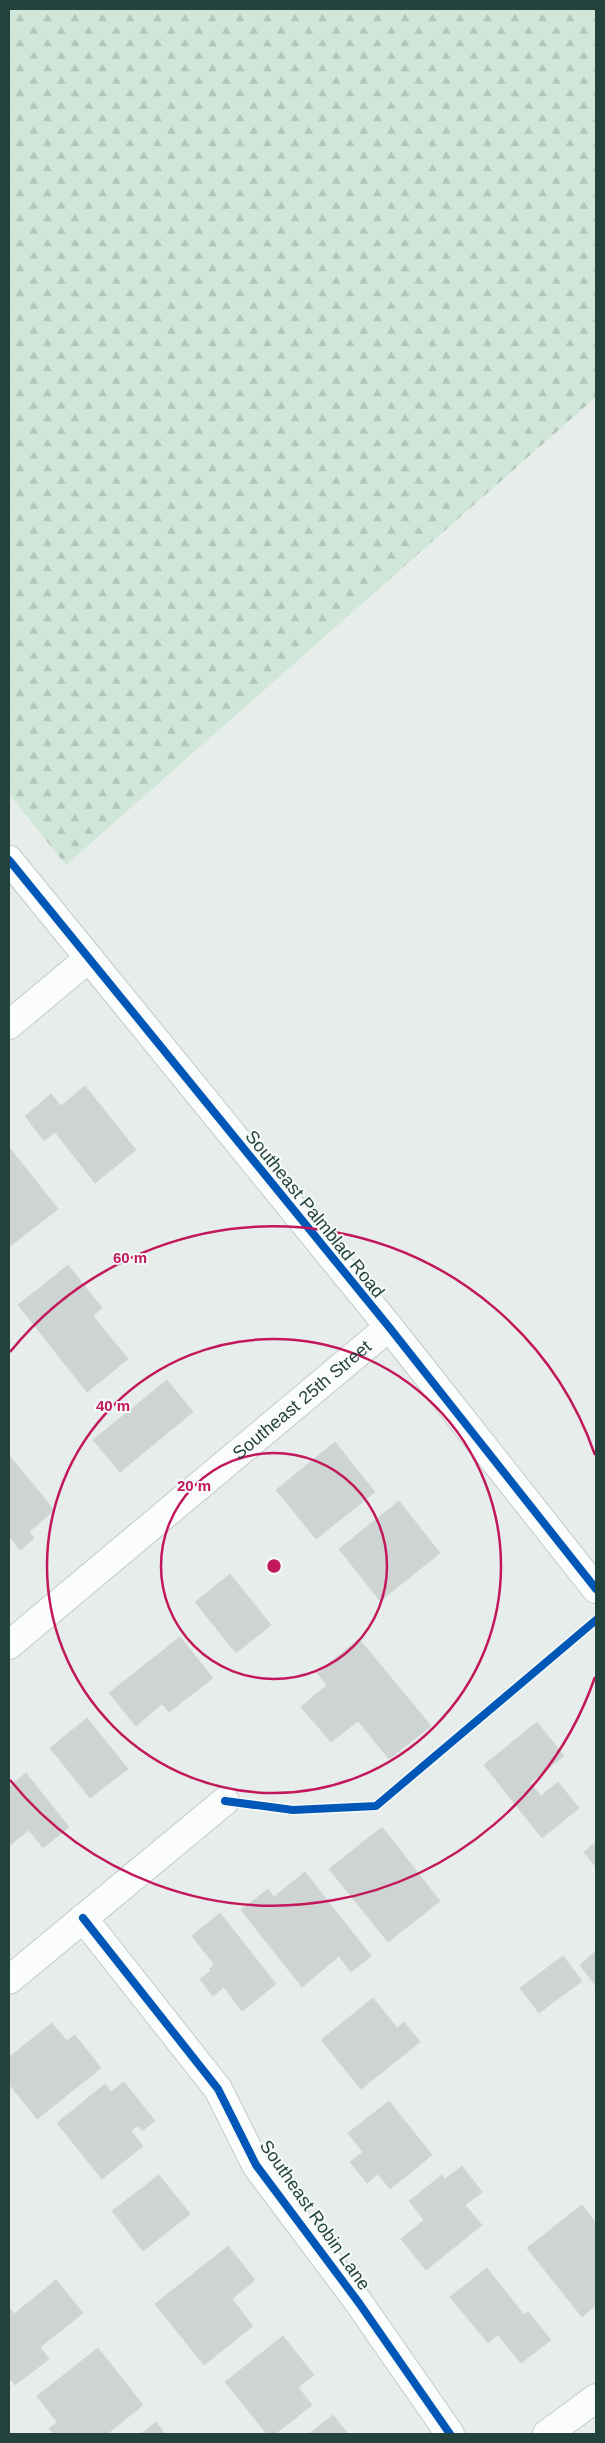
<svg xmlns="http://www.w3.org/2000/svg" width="605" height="2443" viewBox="0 0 605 2443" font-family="Arial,sans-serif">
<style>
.forest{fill:url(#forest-firs)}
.building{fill:#ced4d2;stroke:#d0d6d3}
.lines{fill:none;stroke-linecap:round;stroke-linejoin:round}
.street-casing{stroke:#c4cac8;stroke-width:30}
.secondary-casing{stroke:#c3cac8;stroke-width:30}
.street{stroke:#fbfcfc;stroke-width:28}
.secondary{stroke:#fbfcfc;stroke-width:28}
.cycleway-casing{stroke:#f6fbf9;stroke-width:11}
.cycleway{stroke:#0057b8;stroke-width:8}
.ring{fill:none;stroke:#c2185b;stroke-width:2.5}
.labels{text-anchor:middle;stroke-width:4;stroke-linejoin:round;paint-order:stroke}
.street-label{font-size:18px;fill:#23423c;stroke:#f6fbf9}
.centre{fill:#c2185b;stroke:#f6fbf9;stroke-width:2.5}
.ring-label{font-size:15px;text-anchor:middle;font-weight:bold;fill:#c2185b;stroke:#f6fbf9;stroke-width:4;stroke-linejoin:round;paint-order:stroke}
</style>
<defs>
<pattern id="forest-firs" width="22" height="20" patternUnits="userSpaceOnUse" patternTransform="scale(1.25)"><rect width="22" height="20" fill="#d0e6d8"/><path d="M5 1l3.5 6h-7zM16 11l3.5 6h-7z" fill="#b2c6ba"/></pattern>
</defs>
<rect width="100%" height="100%" fill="#e7edea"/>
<path class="forest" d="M9,9H596V397L66,865L9,794Z"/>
<path class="building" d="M85,1086L136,1150L95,1183L55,1132L44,1141L25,1116L51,1094L61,1106Z
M9,1147L58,1209L9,1247Z
M68,1265L102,1308L93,1316L128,1359L87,1392L18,1305Z
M167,1380L193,1412L120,1472L93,1440Z
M335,1442L375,1492L316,1539L276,1490Z
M9,1455L54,1510L29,1532L34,1538L20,1550L9,1536Z
M399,1501L440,1553L380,1601L339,1549Z
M230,1574L271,1625L236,1653L195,1602Z
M180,1637L213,1678L169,1712L162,1704L136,1726L109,1693Z
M359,1639L431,1726L389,1759L358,1721L331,1742L301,1707L327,1685L317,1673Z
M87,1718L128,1769L90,1798L50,1748Z
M537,1722L564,1756L530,1783L541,1796L558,1782L579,1808L542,1838L484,1765Z
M26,1773L69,1827L43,1848L29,1830L9,1846V1787Z
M382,1827L440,1901L388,1942L329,1869Z
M596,1842V1867L584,1852Z
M305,1872L371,1956L351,1972L339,1956L302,1987L241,1910L268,1889L274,1897Z
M220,1913L276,1984L242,2011L224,1987L213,1996L200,1979L211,1971L209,1969L214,1964L192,1936Z
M596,1951V1986L580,1965Z
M563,1956L582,1981L539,2013L520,1988Z
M373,1998L397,2028L404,2022L420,2042L361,2089L321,2040Z
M52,2023L67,2041L75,2035L101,2068L37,2119L9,2084V2057Z
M124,2082L155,2121L142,2131L138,2125L131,2131L143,2146L102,2179L57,2123L105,2084L111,2092Z
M389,2101L432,2155L390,2189L378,2174L367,2183L350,2162L363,2152L348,2133Z
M462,2166L482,2192L465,2205L482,2225L426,2270L401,2239L424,2220L409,2201L442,2175L445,2179Z
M159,2175L190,2214L143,2251L112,2211Z
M582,2205L596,2223V2305L582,2317L527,2248Z
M228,2246L255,2280L232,2299L253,2326L204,2365L155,2304Z
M487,2268L524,2315L528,2312L551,2340L521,2363L498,2335L488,2343L450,2297Z
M56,2280L83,2313L40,2347L49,2359L15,2385L9,2377V2307L14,2314Z
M283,2336L314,2375L298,2387L312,2405L275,2434H267L225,2382Z
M98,2348L143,2405L107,2434H54L49,2429L57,2422L37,2396Z
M333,2415L348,2434H309Z
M156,2422L165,2434H141Z"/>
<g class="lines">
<defs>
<g id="street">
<path d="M9,1025L89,958"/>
<path id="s1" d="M9,1645L389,1327"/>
<path d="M83,1918L218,2089L256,2165L359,2303L450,2434"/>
<path d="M9,1980L225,1801"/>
<path d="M547,2434L596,2398"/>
</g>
<path id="secondary" d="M9,860L389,1327L596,1589"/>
</defs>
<use href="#street" class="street-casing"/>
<use href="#secondary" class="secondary-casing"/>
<use href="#street" class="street"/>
<use href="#secondary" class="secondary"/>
<defs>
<path id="cycleway" d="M9,860L389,1327L596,1589
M225,1801L293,1810L376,1806L596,1620
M83,1918L218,2089L256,2165L359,2303L450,2434"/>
</defs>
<use href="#cycleway" class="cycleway-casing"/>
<use href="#cycleway" class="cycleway"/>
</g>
<g class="ring">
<circle cx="274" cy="1566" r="113"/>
<circle cx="274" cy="1566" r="227"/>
<path d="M595 1677A340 340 0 0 1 10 1780M10 1352A340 340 0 0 1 595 1455"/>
</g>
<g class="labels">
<g class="street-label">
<text transform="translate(315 1214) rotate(51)" y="6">Southeast Palmblad Road</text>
<text dy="6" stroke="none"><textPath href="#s1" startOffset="382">Southeast 25th Street</textPath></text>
<text transform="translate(315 2215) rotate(55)" y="6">Southeast Robin Lane</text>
</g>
</g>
<circle cx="274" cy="1566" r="8" class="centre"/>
<g class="ring-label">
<text x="130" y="1263">60 m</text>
<text x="113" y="1411">40 m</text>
<text x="194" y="1491">20 m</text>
</g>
<rect width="605" height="2443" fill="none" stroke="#23423c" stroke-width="20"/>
</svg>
